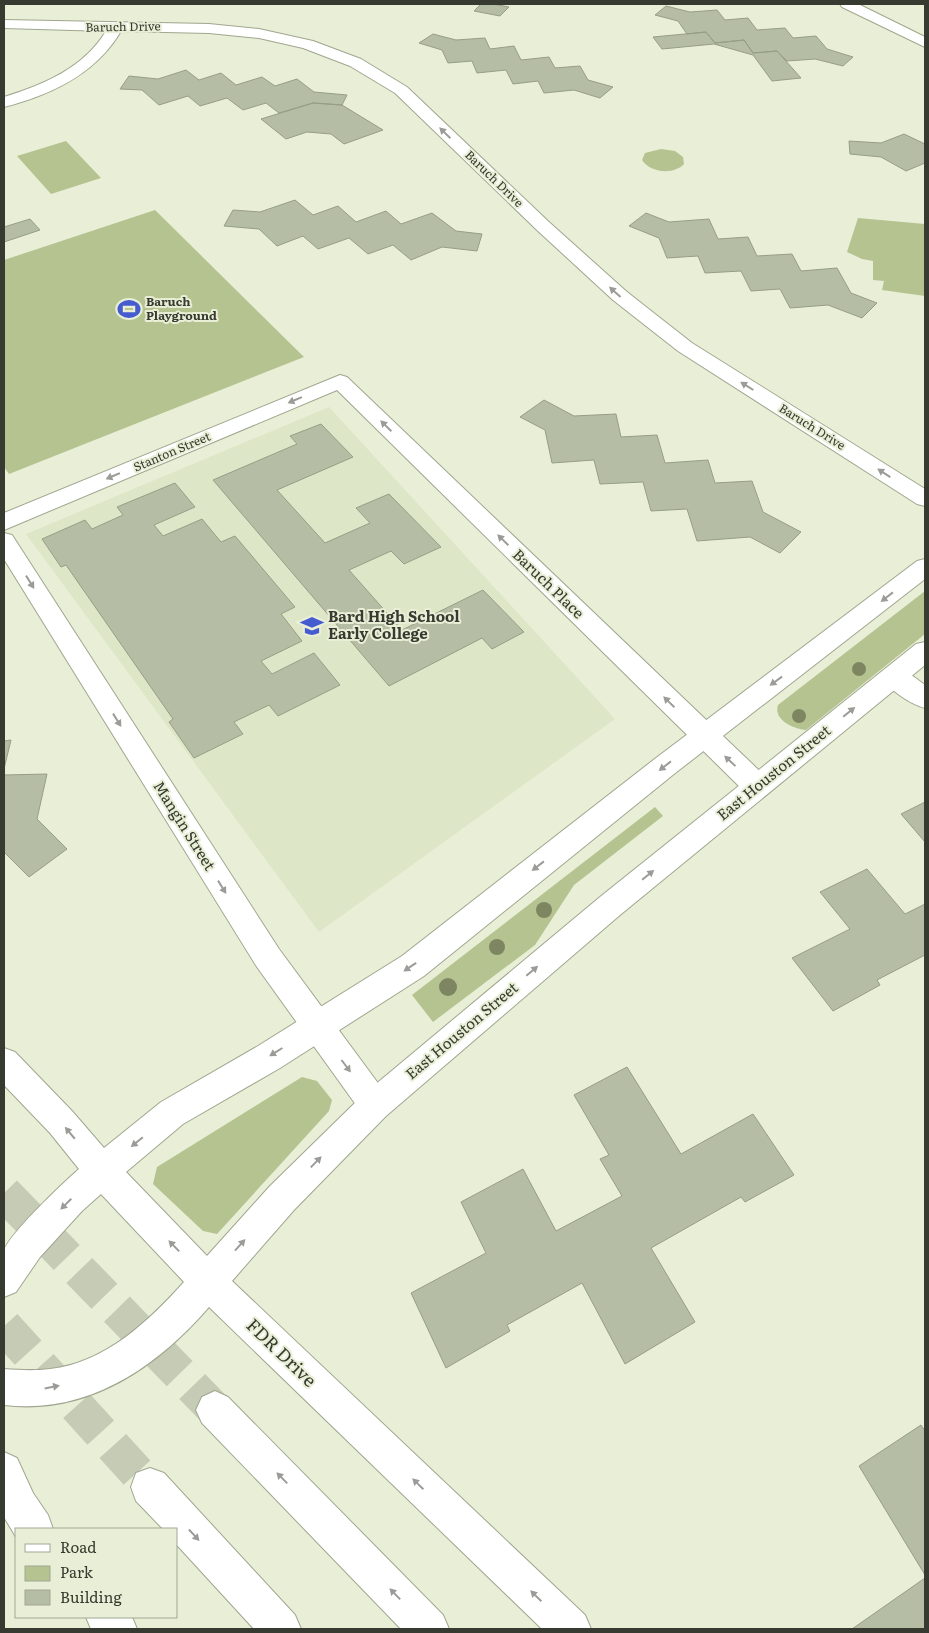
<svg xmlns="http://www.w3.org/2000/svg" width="929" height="1633" viewBox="0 0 929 1633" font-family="Literata,serif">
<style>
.built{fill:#dde6c6}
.green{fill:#b5c390}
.building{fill:#b5bda4;stroke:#979e86}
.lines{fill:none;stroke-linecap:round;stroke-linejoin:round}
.highway-tunnel{stroke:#c5cbb5;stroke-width:36;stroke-dasharray:36 18;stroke-linecap:butt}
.minor-casing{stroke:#a0a68f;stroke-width:2}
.major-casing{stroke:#a0a68f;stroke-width:2}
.highway-casing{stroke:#a0a68f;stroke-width:2}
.minor{fill:#fff;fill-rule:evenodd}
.major{fill:#fff;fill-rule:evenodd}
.highway{fill:#fff;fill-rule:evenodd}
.tree{fill:#7e8661}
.oneway{fill:#9b9c98}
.labels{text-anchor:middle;stroke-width:4;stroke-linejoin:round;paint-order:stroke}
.far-street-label{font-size:12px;fill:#373a30;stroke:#e8efd6}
.far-poi-label{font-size:12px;font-weight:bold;fill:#373a30;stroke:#e8efd6;text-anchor:start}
.street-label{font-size:15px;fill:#373a30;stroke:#e8efd6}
.poi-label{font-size:15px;font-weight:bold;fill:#373a30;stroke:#e8efd6;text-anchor:start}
.near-street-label{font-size:18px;fill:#373a30;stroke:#e8efd6}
</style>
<rect width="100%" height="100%" fill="#e8efd6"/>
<path class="built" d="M329,407L615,719L319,932L26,534Z"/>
<path class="green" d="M66,141L101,178L51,194L17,156Z
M661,149L675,151L683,157L684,164C674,175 650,173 642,160L645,153Z
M155,210L304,357L9,474L4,467V260Z
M858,218L925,224V296L882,290L884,281L873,280V261L862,259L847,252Z
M925,591V634L806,730C794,729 773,720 778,705Z
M655,807L663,816L574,885L535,945L433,1022L412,995Z
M302,1077L317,1081L332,1100L329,1111L217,1234L203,1231L153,1184L157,1167Z"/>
<path class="building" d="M481,4H493L509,7L500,16L474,11Z
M666,6L690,12L717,10L725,20L748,18L757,30L785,28L793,38L816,36L827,49L853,57L843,66L815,59L787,61L777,51L753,53L744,40L715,43L706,32L687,34L678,21L655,15Z
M706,32L715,43L744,40L753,53L777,51L801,78L772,81L753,55L714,44L662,49L653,37Z
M433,34L456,40L485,38L490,49L514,46L521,60L549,57L555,68L580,66L588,80L613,87L600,98L574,90L544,93L538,81L513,84L506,70L477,73L472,61L448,63L442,50L419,43Z
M186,70L199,80L221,73L236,85L262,77L275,86L297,79L314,92L347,95L342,105L313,103L279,113L266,103L243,110L227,98L200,106L188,96L159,105L142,90L120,89L129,76L158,79Z
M313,103L342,105L383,130L344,144L331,134L307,132L286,139L261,119Z
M904,134L925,144V163L906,171L881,157L850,154L849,141L881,143Z
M295,200L313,215L338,206L356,222L386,211L401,224L432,213L456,231L482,234L477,251L442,247L411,260L393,245L368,254L349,238L318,249L303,236L277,246L259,229L224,226L233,210L260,212Z
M646,213L669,222L709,219L718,239L748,237L757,256L792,254L801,271L837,268L851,293L877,303L862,318L828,305L790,308L780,289L751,291L741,271L705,273L698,256L667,258L659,238L629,226Z
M30,219L40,230L4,242V227Z
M544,400L574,416L616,414L621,437L657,435L665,463L708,460L715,483L752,481L763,512L801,532L780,553L750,537L697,541L687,509L651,511L643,482L600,484L594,460L552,463L545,430L520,417Z
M321,424L353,457L277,490L325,543L370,523L356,508L389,494L441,547L404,564L391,551L349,570L402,630L483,590L524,632L492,649L482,638L389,686L213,480L297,444L290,436Z
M175,483L195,507L154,525L163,536L202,519L221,542L235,536L295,607L281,614L302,641L261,661L272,674L314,653L340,685L278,716L269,705L234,722L243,734L194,758L169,722L173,719L66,565L61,567L42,539L85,520L92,529L123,515L117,507Z
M11,740L4,769V741Z
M47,774L37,819L67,849L29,877L4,852V775Z
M925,802V842L901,814Z
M867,869L905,914L925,904V955L877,980L880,985L833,1011L792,958L850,929L820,892Z
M627,1067L681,1154L753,1114L794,1175L745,1202L741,1197L651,1248L695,1322L625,1364L582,1283L507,1325L510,1331L446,1368L411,1293L486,1253L461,1202L523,1169L556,1231L622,1196L600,1159L609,1155L574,1095Z
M921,1425L925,1431V1575L859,1466Z
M925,1578V1629H852Z"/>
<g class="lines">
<path class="highway-tunnel" d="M4,1193L215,1410
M4,1326L150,1487"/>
<defs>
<path id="minor" d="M840,4H858L925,37V47L842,7Z
M4,20L209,24L259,29L313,41L361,59L407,87L550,223L627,292L692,343L925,489V506L917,504L678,351L613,300L538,231L395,93L350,66L303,48L259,38L209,33L121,31C96,74 51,95 4,107V97C43,85 84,68 106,31L4,28Z
M340,375L347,377L767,778L771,786L767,794L757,797L747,794L337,390L4,530V513Z
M4,533L12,535L279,949L386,1094L391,1105L386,1116L375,1121L364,1116L257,967L4,559Z
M894,666L903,669L925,685V708C910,704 889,690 881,676L885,669Z"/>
<path id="major" d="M925,559V579L674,774L424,976L280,1068L183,1124L126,1172L207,1256L270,1186L364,1094L600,897L916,644L925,642V665L620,915L386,1116L294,1210L232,1281L585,1615L591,1629H542L209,1307C156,1368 87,1415 4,1405V1369C19,1370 34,1371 50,1369C105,1363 149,1321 184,1282L101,1194L82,1211L40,1257L16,1292L4,1297C4,1283 1,1265 4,1251C8,1235 64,1182 79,1169L50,1133L4,1085V1048L15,1052L72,1111L104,1148L161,1102L258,1046L402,956L656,758L917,561Z"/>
<path id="highway" d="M215,1391L228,1397L443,1615L449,1629H401L202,1423L196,1410L202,1397Z
M4,1452L17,1458L33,1493L48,1515L53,1529H16V1537L4,1517Z
M150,1468L164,1473L295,1615L301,1629H254L176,1544V1529H163L136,1501L131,1487L136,1473Z
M86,1617H132L137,1629H91Z"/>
</defs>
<use href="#minor" class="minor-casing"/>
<use href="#major" class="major-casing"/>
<use href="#highway" class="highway-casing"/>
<use href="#minor" class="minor"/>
<use href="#major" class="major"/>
<use href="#highway" class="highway"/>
</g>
<g class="tree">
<circle cx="859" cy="669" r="7"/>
<circle cx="799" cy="716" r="7"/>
<circle cx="544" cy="910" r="8"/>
<circle cx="497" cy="947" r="8"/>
<circle cx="448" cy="987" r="9"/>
</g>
<defs><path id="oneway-solid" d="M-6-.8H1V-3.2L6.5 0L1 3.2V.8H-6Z" transform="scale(1.25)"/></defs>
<g class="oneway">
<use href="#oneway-solid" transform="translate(445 133) rotate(-136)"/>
<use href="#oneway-solid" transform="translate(615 292) rotate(-138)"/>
<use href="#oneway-solid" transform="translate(747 386) rotate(-148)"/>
<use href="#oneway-solid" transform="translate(295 400) rotate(157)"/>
<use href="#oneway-solid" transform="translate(386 426) rotate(-136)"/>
<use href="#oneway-solid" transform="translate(884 473) rotate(-147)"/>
<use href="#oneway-solid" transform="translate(113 476) rotate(157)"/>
<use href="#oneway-solid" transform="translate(503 540) rotate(-136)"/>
<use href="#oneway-solid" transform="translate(30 582) rotate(58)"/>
<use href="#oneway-solid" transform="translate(887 597) rotate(142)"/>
<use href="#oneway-solid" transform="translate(776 681) rotate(144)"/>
<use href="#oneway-solid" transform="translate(669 702) rotate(-136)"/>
<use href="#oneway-solid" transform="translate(849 712) rotate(-39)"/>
<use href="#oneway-solid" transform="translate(117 720) rotate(58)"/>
<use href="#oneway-solid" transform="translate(730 761) rotate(-137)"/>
<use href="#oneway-solid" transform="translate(665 766) rotate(142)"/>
<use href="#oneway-solid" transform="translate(538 866) rotate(142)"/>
<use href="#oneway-solid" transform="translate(648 875) rotate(-39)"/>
<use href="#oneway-solid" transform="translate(222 887) rotate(58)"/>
<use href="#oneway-solid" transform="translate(410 967) rotate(146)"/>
<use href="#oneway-solid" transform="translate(532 971) rotate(-40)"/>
<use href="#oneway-solid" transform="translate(276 1052) rotate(148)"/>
<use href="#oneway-solid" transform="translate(346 1066) rotate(53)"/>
<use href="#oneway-solid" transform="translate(70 1133) rotate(-130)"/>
<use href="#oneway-solid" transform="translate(137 1142) rotate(141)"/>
<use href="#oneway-solid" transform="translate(316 1162) rotate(-46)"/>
<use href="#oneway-solid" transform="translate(66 1204) rotate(135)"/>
<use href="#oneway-solid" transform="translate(240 1245) rotate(-48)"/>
<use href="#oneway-solid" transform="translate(174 1246) rotate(-134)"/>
<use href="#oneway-solid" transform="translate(52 1387) rotate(-11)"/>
<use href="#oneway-solid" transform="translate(282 1478) rotate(-134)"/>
<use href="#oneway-solid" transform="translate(418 1484) rotate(-136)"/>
<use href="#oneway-solid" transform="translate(194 1535) rotate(47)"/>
<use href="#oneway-solid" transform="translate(395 1594) rotate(-134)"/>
<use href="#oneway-solid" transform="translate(536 1596) rotate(-136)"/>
</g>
<defs>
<symbol id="stadium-bare" viewBox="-9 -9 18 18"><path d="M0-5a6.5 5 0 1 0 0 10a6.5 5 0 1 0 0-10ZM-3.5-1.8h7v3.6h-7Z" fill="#455cd0" stroke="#e8efd6" stroke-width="2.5" paint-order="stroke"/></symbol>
<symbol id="school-bare" viewBox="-9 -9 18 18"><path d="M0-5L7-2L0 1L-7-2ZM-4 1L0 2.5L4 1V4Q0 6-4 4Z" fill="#455cd0" stroke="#e8efd6" stroke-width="2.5" paint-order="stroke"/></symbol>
</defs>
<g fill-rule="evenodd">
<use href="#stadium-bare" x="113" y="293" width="32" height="32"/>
<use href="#school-bare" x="296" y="610" width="32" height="32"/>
</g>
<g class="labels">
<g class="far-street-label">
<text transform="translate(123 27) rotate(-1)" y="4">Baruch Drive</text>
<text transform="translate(494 179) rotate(44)" y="4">Baruch Drive</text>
<text transform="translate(812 427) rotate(32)" y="4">Baruch Drive</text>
<text transform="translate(172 452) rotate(-23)" y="4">Stanton Street</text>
</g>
<g class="far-poi-label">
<text x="146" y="306">Baruch<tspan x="146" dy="14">Playground</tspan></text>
</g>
<g class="street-label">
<text transform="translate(548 584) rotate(44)" y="5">Baruch Place</text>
<text transform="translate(774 773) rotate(-39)" y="5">East Houston Street</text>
<text transform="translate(184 826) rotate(58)" y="5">Mangin Street</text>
<text transform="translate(462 1031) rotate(-40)" y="5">East Houston Street</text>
</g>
<g class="poi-label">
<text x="328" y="622">Bard High School<tspan x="328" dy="17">Early College</tspan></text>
</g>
<g class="near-street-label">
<text transform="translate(281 1353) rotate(44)" y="6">FDR Drive</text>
</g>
</g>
<rect width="929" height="1633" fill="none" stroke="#373a30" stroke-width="10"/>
<rect x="15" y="1528" width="162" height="90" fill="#e8efd6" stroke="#a1a794"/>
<rect x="25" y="1544" width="25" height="8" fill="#ffffff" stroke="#a1a794"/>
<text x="60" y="1553" font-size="15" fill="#373a30">Road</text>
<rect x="25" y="1566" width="25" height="15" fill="#b5c390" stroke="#a1a794"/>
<text x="60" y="1578" font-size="15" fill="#373a30">Park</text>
<rect x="25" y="1590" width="25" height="15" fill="#b5bda4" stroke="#a1a794"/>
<text x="60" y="1603" font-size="15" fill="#373a30">Building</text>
</svg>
